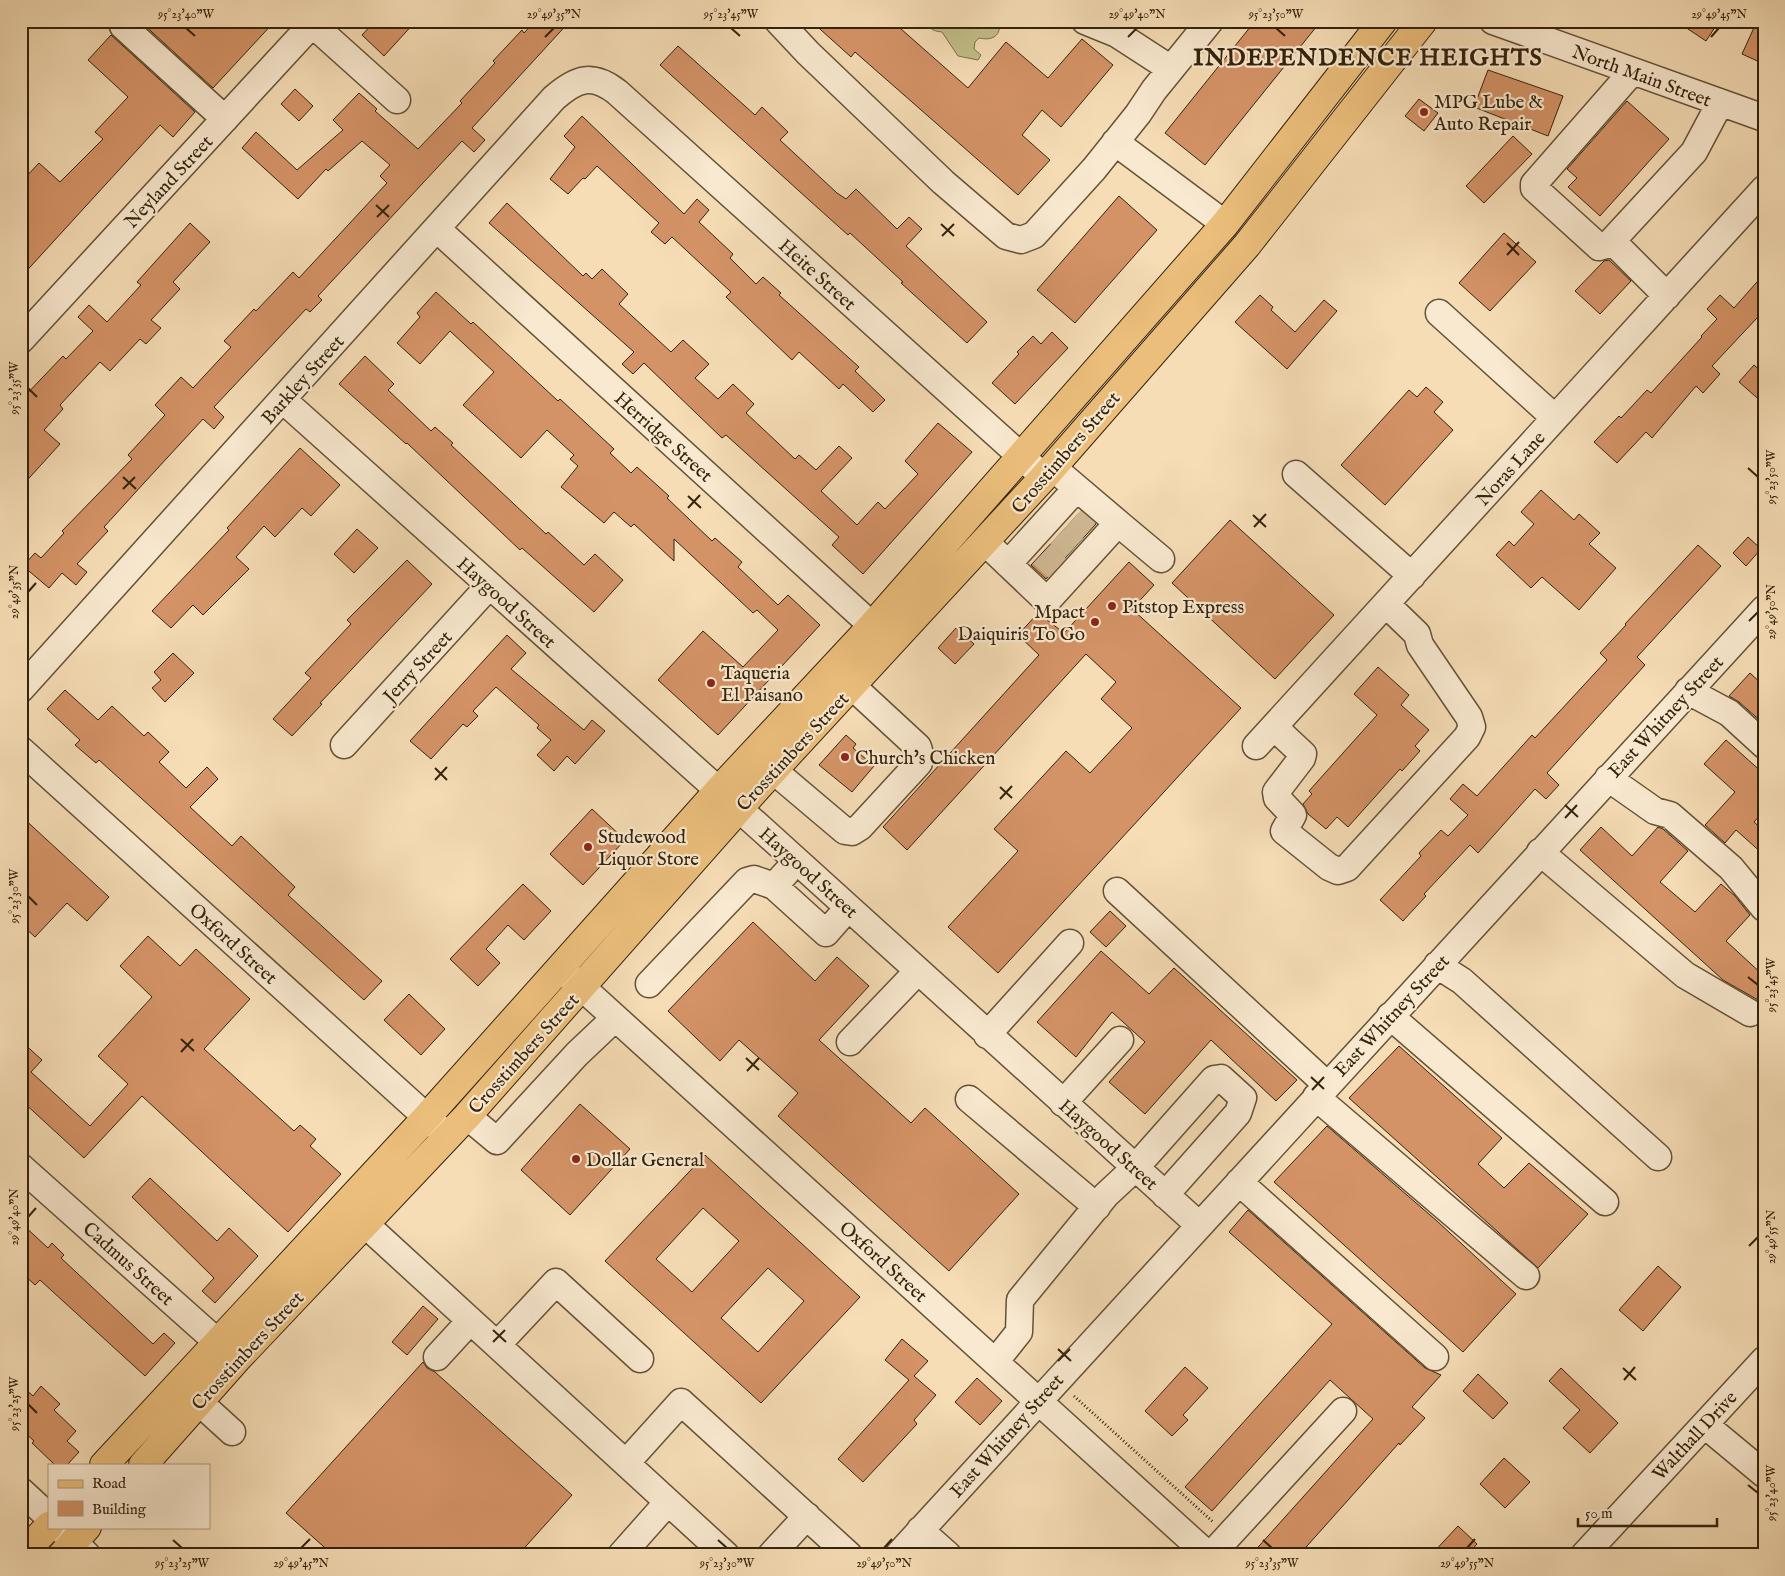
<svg xmlns="http://www.w3.org/2000/svg" width="1785" height="1576" viewBox="0 0 1785 1576" font-family="'IM FELL English',serif">
<style>
.green{fill:#c3bf89;stroke:#7b714a}
.building{fill:#d49367;stroke:#33230c;fill-rule:evenodd}
.lines{fill:none;stroke-linecap:round;stroke-linejoin:round}
.minor-tunnel{stroke:#cfb894;stroke-width:26;stroke-dasharray:26 13;stroke-linecap:butt}
.minor-casing{stroke:#645236;stroke-width:29}
.major-casing{stroke:#33230c;stroke-width:30}
.path{stroke:#33230c;stroke-width:3;stroke-dasharray:1 2.5;stroke-linecap:butt}
.minor{stroke:#f9e9d0;stroke-width:26}
.major{stroke:#ebbe7b;stroke-width:28}
.ticks{fill:none;stroke:#33230c;stroke-width:2}
.poi-dot{fill:#8f2418;stroke:#f9e9d0;stroke-width:2}
.labels{text-anchor:middle;stroke-width:4.5;stroke-linejoin:round;paint-order:stroke}
.street-label{font-size:19px;fill:#33230c;stroke:#f9e9d0}
.poi-label{font-size:19px;fill:#33230c;stroke:#f9e9d0;text-anchor:start}
.district-label{font-size:24px;font-weight:bold;letter-spacing:1px;fill:#33230c;stroke:#f9e9d0}
.neatline{fill:none;stroke:#33230c;stroke-width:2}
.ticks-label{font-size:12px;text-anchor:middle;fill:#33230c}
</style>
<rect width="100%" height="100%" fill="#f6ddb6"/>
<filter id="stains"><feTurbulence type="fractalNoise" baseFrequency=".004" numOctaves="4"/><feColorMatrix values="0 0 0 0 .2 0 0 0 0 .09 0 0 0 0 .02 0 0 0 .5 -.17"/></filter>
<radialGradient id="worn" r=".72"><stop offset=".6" stop-color="#630" stop-opacity="0"/><stop offset="1" stop-color="#630" stop-opacity=".3"/></radialGradient>
<path class="green" d="M927,21H953L972,25L974,21H999C1002,36 992,41 979,38L975,42L974,49L981,55L978,60L958,56L942,32C934,31 929,30 927,21Z"/>
<path class="building" d="M140,21H275L213,88Z
M375,21H416L384,56L362,35Z
M535,21H570L472,128L485,140L474,152L462,141L318,296L322,300L310,312L306,309L214,407L224,417L214,429L203,419L144,483L104,527L108,531L77,564L87,572L76,585L62,573L49,588L23,566L35,553L41,558L64,533L62,531L132,459L128,455L165,415L155,405L181,377L193,388L231,347L224,341L254,309L256,311L293,272L299,278L387,183L380,176L390,165L362,141L328,171L326,169L298,199L242,148L256,132L297,170L343,130L333,120L359,93L377,109L375,111L418,149L462,103L460,101L495,63L493,61L522,30L524,33Z
M811,21H892L968,88L1006,42L1048,78L1082,39L1113,65L1061,127L1042,110L1022,135L1050,160L1018,195L855,52L851,57Z
M1255,21H1321L1205,165L1165,133Z
M1676,21H1719L1706,41Z
M1757,21H1764V64L1742,54Z
M111,35L195,112L173,137L160,125L21,277V182L39,163L60,182L103,139L95,132L128,97L88,60Z
M678,46L755,115L762,107L788,132L780,140L837,193L846,199L856,189L897,229L909,217L922,229L906,246L987,322L967,343L901,283L903,282L850,233L848,235L809,200L660,65Z
M1488,70L1563,96L1548,136L1474,107Z
M295,89L313,106L299,121L281,104Z
M1419,99L1438,113L1424,131L1405,116Z
M1627,101L1669,139L1600,216L1568,187L1577,178L1567,169Z
M582,116L684,214L697,199L709,210L699,222L733,254L730,258L756,284L763,277L781,293L779,295L859,367L855,371L885,400L873,412L843,384L839,389L799,352L792,360L726,297L731,292L672,237L665,244L651,232L659,223L597,166L585,179L583,178L568,194L550,179L575,147L564,136Z
M1513,136L1532,154L1484,203L1466,186Z
M1119,196L1157,230L1075,323L1037,290Z
M507,203L583,276L586,273L592,279L602,269L628,294L619,304L671,352L683,340L709,364L695,378L718,399L733,384L754,404L746,413L795,459L799,455L816,470L839,446L852,458L821,491L857,525L878,502L885,509L918,474L905,461L938,423L972,452L863,574L832,545L839,537L726,435L722,438L644,363L633,374L622,364L634,352L489,223Z
M190,223L210,242L173,282L180,289L151,320L161,328L146,344L140,339L110,371L100,362L60,405L63,409L44,430L60,444L21,487V400L63,356L66,359L93,331L78,317L89,305L107,322L141,285L137,282Z
M1504,233L1536,262L1490,311L1459,283Z
M1609,260L1631,281L1600,314L1575,291L1604,261Z
M1764,274V325L1757,318L1712,366L1720,374L1703,393L1696,386L1652,438L1646,432L1617,463L1594,442L1619,416L1621,418L1647,390L1651,393L1702,337L1701,336L1717,319L1707,309L1720,295L1734,308Z
M436,292L471,324L473,322L558,401L560,399L614,449L610,453L631,473L637,467L669,496L667,498L712,541L715,538L742,562L738,567L778,605L788,595L820,625L718,735L658,680L703,631L743,667L778,630L757,610L753,613L674,539V561L634,524L631,527L614,512L604,523L561,487L578,466L570,459L574,455L547,430L521,458L494,433L463,405L494,372L450,331L420,364L397,343L420,317L417,313Z
M1260,295L1273,307L1271,310L1295,332L1324,300L1337,311L1287,369L1235,322Z
M1052,332L1068,348L1015,404L992,383L1019,354L1017,352L1033,336L1041,344Z
M365,356L394,384L388,390L431,431L435,427L453,443L451,445L546,534L548,532L584,565L595,554L623,580L594,612L522,548L520,550L407,443L406,444L339,384Z
M1754,365L1764,374V404L1739,382Z
M1426,387L1443,402L1434,412L1453,430L1385,505L1341,465L1409,390L1417,397Z
M300,448L340,485L311,516L302,508L275,537L264,526L236,557L249,569L203,615L193,605L171,628L152,611L229,530L227,528Z
M1541,490L1574,520L1579,514L1600,533L1589,544L1616,568L1579,610L1542,577L1531,588L1496,555L1509,541L1514,546L1534,524L1521,512Z
M1081,511L1096,524L1046,579L1031,565Z
M1230,520L1334,615L1275,679L1172,583Z
M357,529L378,548L354,573L334,554Z
M1748,537L1761,549L1746,566L1733,553Z
M1698,545L1721,566L1637,657L1645,665L1547,773L1559,785L1546,799L1535,789L1478,853L1470,845L1424,894L1426,896L1403,921L1380,900L1421,856L1419,853L1441,830L1448,836L1468,815L1450,799L1463,784L1477,796L1532,735L1535,738L1607,660L1600,653L1626,625L1625,624Z
M407,560L432,584L320,703L322,704L292,736L273,719L311,678L305,673L351,624L347,620Z
M1129,562L1154,585L1132,609L1241,708L998,973L948,927L1018,851L994,829L1066,751L1090,773L1132,728L1101,699L1116,682L1086,654L907,850L883,827L1039,655L1018,635L1038,613L1064,633Z
M956,628L974,644L955,664L938,648Z
M507,635L526,653L511,669L584,730L592,720L605,731L575,764L567,756L554,771L537,755L551,740L537,728L539,725L496,687L473,711L478,716L467,727L463,724L431,759L410,741Z
M173,653L194,673L165,702L152,688L161,680L154,672Z
M1378,667L1409,695L1401,705L1429,730L1415,746L1420,751L1402,771L1400,769L1348,827L1337,817L1326,829L1308,814L1303,804L1312,794L1309,791L1377,715L1354,694Z
M1750,673L1764,686V724L1739,702L1729,696Z
M65,690L98,720L112,706L144,736L148,732L169,752L159,762L186,788L207,767L218,779L190,807L232,846L241,836L295,887L288,895L382,981L364,1000L99,760L96,763L75,745L80,740L47,709Z
M846,735L856,744L853,748L874,766L852,792L819,765Z
M1726,740L1764,774V811L1754,822L1764,831V855L1736,830L1725,843L1705,825L1735,792L1704,764Z
M592,809L625,840L583,885L550,854Z
M21,816L109,897L87,921L67,903L35,937L21,924Z
M1601,827L1632,856L1658,827L1663,829L1688,851L1660,882L1695,912L1721,884L1735,896L1750,915L1726,941L1764,976V1008L1758,1000L1723,980L1580,850Z
M523,884L551,911L524,940L508,925L486,949L500,963L478,986L450,959Z
M1110,911L1126,926L1106,947L1090,932Z
M753,922L815,981L837,957L869,986L819,1040L911,1123L925,1108L1019,1194L949,1271L778,1116L798,1093L739,1040L720,1061L668,1011Z
M148,936L180,966L196,949L250,999L204,1049L294,1131L300,1125L316,1139L310,1146L341,1174L288,1232L142,1096L84,1158L21,1100V1041L42,1060L31,1072L90,1126L128,1084L98,1056L152,997L120,966Z
M1101,951L1149,994L1174,968L1297,1080L1276,1101L1211,1040L1145,1114L1109,1082L1145,1042L1112,1012L1076,1057L1037,1022Z
M409,994L445,1029L421,1055L384,1020Z
M1399,1046L1502,1138L1478,1164L1504,1188L1529,1163L1588,1214L1538,1268L1349,1098Z
M580,1104L630,1149L570,1215L521,1170Z
M1327,1126L1437,1221L1516,1294L1463,1352L1274,1182Z
M705,1155L860,1297L761,1403L605,1261ZM703,1208L739,1241L692,1292L656,1259ZM768,1268L804,1301L758,1352L721,1318Z
M150,1178L217,1241L229,1228L258,1256L215,1303L202,1291L214,1278L132,1197Z
M1248,1210L1425,1368L1441,1375L1412,1407L1425,1418L1400,1445L1399,1443L1299,1555H1251L1373,1419L1330,1380L1212,1511L1185,1487L1332,1324L1229,1232Z
M21,1223L48,1248L52,1243L64,1255L61,1258L153,1344L164,1333L175,1343L145,1376L40,1280L35,1285L21,1272Z
M1658,1266L1681,1287L1643,1331L1619,1310Z
M423,1306L438,1319L407,1355L392,1342Z
M902,1339L928,1361L914,1376L936,1395L914,1420L917,1424L863,1482L838,1459L909,1380L885,1360Z
M423,1362L427,1368L435,1372L572,1495L518,1555H333L286,1513Z
M1185,1367L1208,1388L1183,1415L1188,1420L1172,1436L1145,1411Z
M1561,1368L1618,1423L1590,1453L1563,1428L1580,1410L1549,1381Z
M1478,1374L1508,1403L1493,1419L1463,1391Z
M977,1378L1002,1401L980,1425L955,1402Z
M21,1385L33,1396L41,1386L60,1404L54,1410L76,1431L67,1441L79,1452L67,1465H55L32,1443L34,1441L21,1429Z
M1504,1458L1530,1482L1505,1508L1480,1484Z
M1458,1526L1477,1544L1467,1555H1431Z"/>
<g class="lines">
<path class="minor-tunnel" d="M1073,519L1088,532
M1059,534L1074,548
M1042,554L1057,568"/>
<defs>
<path id="minor" d="M309,21L397,100
M778,21L808,53L943,182L1006,236L1021,240L1034,235L1094,169L1138,114L1154,90L1210,21
M1085,21L1117,34L1171,69
M1493,21L1764,118
M123,26L225,119
M1632,72L1534,184V188L1599,247L1609,244L1694,152L1720,103
M1115,142L1225,224
M437,229L889,641
M1612,241L1667,296
M1439,313L1555,418
M21,340L315,21
M283,400L765,832L1199,1225
M1296,474L1412,576
M1118,523L1161,559
M985,542L1047,601L1118,523L1052,467
M1008,564L1076,489
M21,689L554,98C577,78 592,73 617,92L1044,477
M1688,691L1729,713L1764,745
M1274,727L1303,754L1302,758L1276,792L1277,798L1293,815L1284,831L1329,867L1338,871L1347,868L1467,737L1472,727L1469,717L1420,645L1417,634L1386,604
M344,745L489,586
M1256,746L1764,189
M21,750L443,1132
M774,771L845,831L852,832L860,827L919,763L920,754L918,747L852,686
M1608,778L1655,811L1670,815L1731,868L1764,908
M1540,852L1685,975L1750,1013
M786,873L774,886L826,933L848,908
M1117,891L1327,1085
M1437,965L1462,981L1658,1157
M565,972L1208,1555
M649,984L747,881L754,879L774,886
M1390,1016L1605,1202
M987,1035L1070,943
M850,1042L917,972
M1316,1097L1526,1276
M969,1099L1097,1207
M1063,1103L1120,1040
M467,1116L497,1141L577,1054L615,1018
M21,1167L233,1356
M1239,1182L1435,1357
M365,1224L726,1555
M497,1345L556,1282L640,1359
M437,1357L470,1321
M995,1362L1019,1332L1020,1300L1106,1195L1135,1168L1214,1079L1221,1078L1243,1098L1238,1113L1165,1195
M199,1402L232,1432
M1705,1425L1764,1474
M626,1463L681,1402L849,1555
M21,1491L49,1517
M59,1527L87,1555
M920,1530L948,1555
M621,1555L668,1502
M771,1555L807,1516
M898,1555L1764,609
M1211,1555L1343,1411
M1584,1555L1764,1360"/>
<path id="major" d="M104,1465L426,1118L719,790L872,626L1225,224L1383,21
M143,1465L237,1359L467,1116L757,788L1044,477L1247,245L1423,21
M22,1555L49,1526
M62,1555L87,1527"/>
</defs>
<use href="#minor" class="minor-casing"/>
<use href="#major" class="major-casing"/>
<path class="path" d="M1074,1396L1213,1522"/>
<use href="#minor" class="minor"/>
<use href="#major" class="major"/>
</g>
<path class="ticks" d="M186,28L195,36M731,28L740,36M1276,28L1285,36M545,37L554,28M1128,37L1137,28M1711,37L1719,28M376,205L389,217M377,217L389,205M941,224L954,236M942,236L954,224M1507,243L1519,255M1507,255L1519,242M28,388L37,397M1748,468L1758,477M123,477L136,489M123,489L135,477M688,496L701,508M688,508L700,495M1253,515L1266,527M1254,527L1266,514M28,592L36,583M1749,621L1758,612M435,768L447,780M435,780L447,767M1000,787L1012,798M1000,799L1012,786M1565,805L1578,817M1565,818L1577,805M28,896L37,905M1748,977L1758,985M181,1039L194,1051M181,1052L193,1039M746,1058L759,1070M747,1071L759,1058M1311,1077L1324,1089M1312,1090L1324,1077M28,1217L36,1208M1749,1246L1758,1237M493,1330L506,1342M493,1342L505,1330M1058,1349L1071,1361M1058,1361L1070,1349M1623,1368L1636,1380M1624,1380L1635,1367M28,1404L37,1413M1748,1485L1758,1493M173,1540L182,1548M718,1540L727,1548M1263,1540L1272,1548M301,1548L310,1539M884,1548L892,1539M1467,1548L1475,1539"/>
<g class="poi-dot">
<circle cx="1424" cy="112" r="5"/>
<circle cx="1112" cy="606" r="5"/>
<circle cx="1095" cy="622" r="5"/>
<circle cx="711" cy="683" r="5"/>
<circle cx="845" cy="757" r="5"/>
<circle cx="588" cy="847" r="5"/>
<circle cx="576" cy="1159" r="5"/>
</g>
<g class="labels">
<g class="street-label">
<text transform="translate(1642 75) rotate(20)" y="7">North Main Street</text>
<text transform="translate(168 181) rotate(-47)" y="7">Neyland Street</text>
<text transform="translate(818 274) rotate(42)" y="7">Heite Street</text>
<text transform="translate(302 379) rotate(-48)" y="7">Barkley Street</text>
<text transform="translate(664 436) rotate(42)" y="7">Herridge Street</text>
<text transform="translate(1065 452) rotate(-49)" y="7">Crosstimbers Street</text>
<text transform="translate(1510 468) rotate(-48)" y="7">Noras Lane</text>
<text transform="translate(507 602) rotate(42)" y="7">Haygood Street</text>
<text transform="translate(417 666) rotate(-47)" y="7">Jerry Street</text>
<text transform="translate(1665 716) rotate(-47)" y="7">East Whitney Street</text>
<text transform="translate(792 751) rotate(-47)" y="7">Crosstimbers Street</text>
<text transform="translate(809 872) rotate(42)" y="7">Haygood Street</text>
<text transform="translate(234 943) rotate(42)" y="7">Oxford Street</text>
<text transform="translate(1391 1015) rotate(-47)" y="7">East Whitney Street</text>
<text transform="translate(523 1053) rotate(-48)" y="7">Crosstimbers Street</text>
<text transform="translate(1109 1144) rotate(42)" y="7">Haygood Street</text>
<text transform="translate(884 1261) rotate(42)" y="7">Oxford Street</text>
<text transform="translate(129 1263) rotate(42)" y="7">Cadmus Street</text>
<text transform="translate(247 1350) rotate(-47)" y="7">Crosstimbers Street</text>
<text transform="translate(1006 1435) rotate(-48)" y="7">East Whitney Street</text>
<text transform="translate(1694 1435) rotate(-47)" y="7">Walthall Drive</text>
</g>
<g class="poi-label">
<text x="1434" y="108">MPG Lube &amp;<tspan x="1434" dy="22">Auto Repair</tspan></text>
<text x="1122" y="613">Pitstop Express</text>
<text x="1085" y="618" text-anchor="end">Mpact<tspan x="1085" dy="22">Daiquiris To Go</tspan></text>
<text x="721" y="679">Taqueria<tspan x="721" dy="22">El Paisano</tspan></text>
<text x="855" y="764">Church's Chicken</text>
<text x="598" y="843">Studewood<tspan x="598" dy="22">Liquor Store</tspan></text>
<text x="586" y="1166">Dollar General</text>
</g>
<g class="district-label">
<text x="1368" y="65">INDEPENDENCE HEIGHTS</text>
</g>
</g>
<rect width="1785" height="1576" fill="none" stroke="#f6ddb6" stroke-width="55"/>
<rect x="48" y="1464" width="162" height="65" fill="#f9e9d0" stroke="#aa9a82"/>
<rect x="58" y="1480" width="25" height="8" fill="#ebbe7b" stroke="#aa9a82"/>
<text x="92" y="1488" font-size="15" fill="#33230c">Road</text>
<rect x="58" y="1501" width="25" height="15" fill="#d49367" stroke="#aa9a82"/>
<text x="92" y="1514" font-size="15" fill="#33230c">Building</text>
<path d="M1578 1518v8h139v-8" fill="none" stroke="#33230c" stroke-width="2.5"/>
<text x="1585" y="1518" font-size="15" fill="#33230c" stroke="#f9e9d0" stroke-width="4" paint-order="stroke">50 m</text>
<rect x="28" y="28" width="1730" height="1520" class="neatline"/>
<g class="ticks-label">
<text x="186" y="18">95°23'40"W</text>
<text x="554" y="18">29°49'35"N</text>
<text x="731" y="18">95°23'45"W</text>
<text x="1137" y="18">29°49'40"N</text>
<text x="1276" y="18">95°23'50"W</text>
<text x="1719" y="18">29°49'45"N</text>
<text transform="translate(14 388) rotate(-90)" y="4">95°23'35"W</text>
<text transform="translate(1771 477) rotate(-90)" y="4">95°23'50"W</text>
<text transform="translate(14 592) rotate(-90)" y="4">29°49'35"N</text>
<text transform="translate(1771 612) rotate(-90)" y="4">29°49'50"N</text>
<text transform="translate(14 896) rotate(-90)" y="4">95°23'30"W</text>
<text transform="translate(1771 985) rotate(-90)" y="4">95°23'45"W</text>
<text transform="translate(14 1217) rotate(-90)" y="4">29°49'40"N</text>
<text transform="translate(1771 1237) rotate(-90)" y="4">29°49'55"N</text>
<text transform="translate(14 1404) rotate(-90)" y="4">95°23'25"W</text>
<text transform="translate(1771 1493) rotate(-90)" y="4">95°23'40"W</text>
<text x="182" y="1567">95°23'25"W</text>
<text x="301" y="1567">29°49'45"N</text>
<text x="727" y="1567">95°23'30"W</text>
<text x="884" y="1567">29°49'50"N</text>
<text x="1272" y="1567">95°23'35"W</text>
<text x="1467" y="1567">29°49'55"N</text>
</g>
<rect width="100%" height="100%" filter="url(#stains)"/>
<rect width="100%" height="100%" fill="url(#worn)"/>
</svg>
